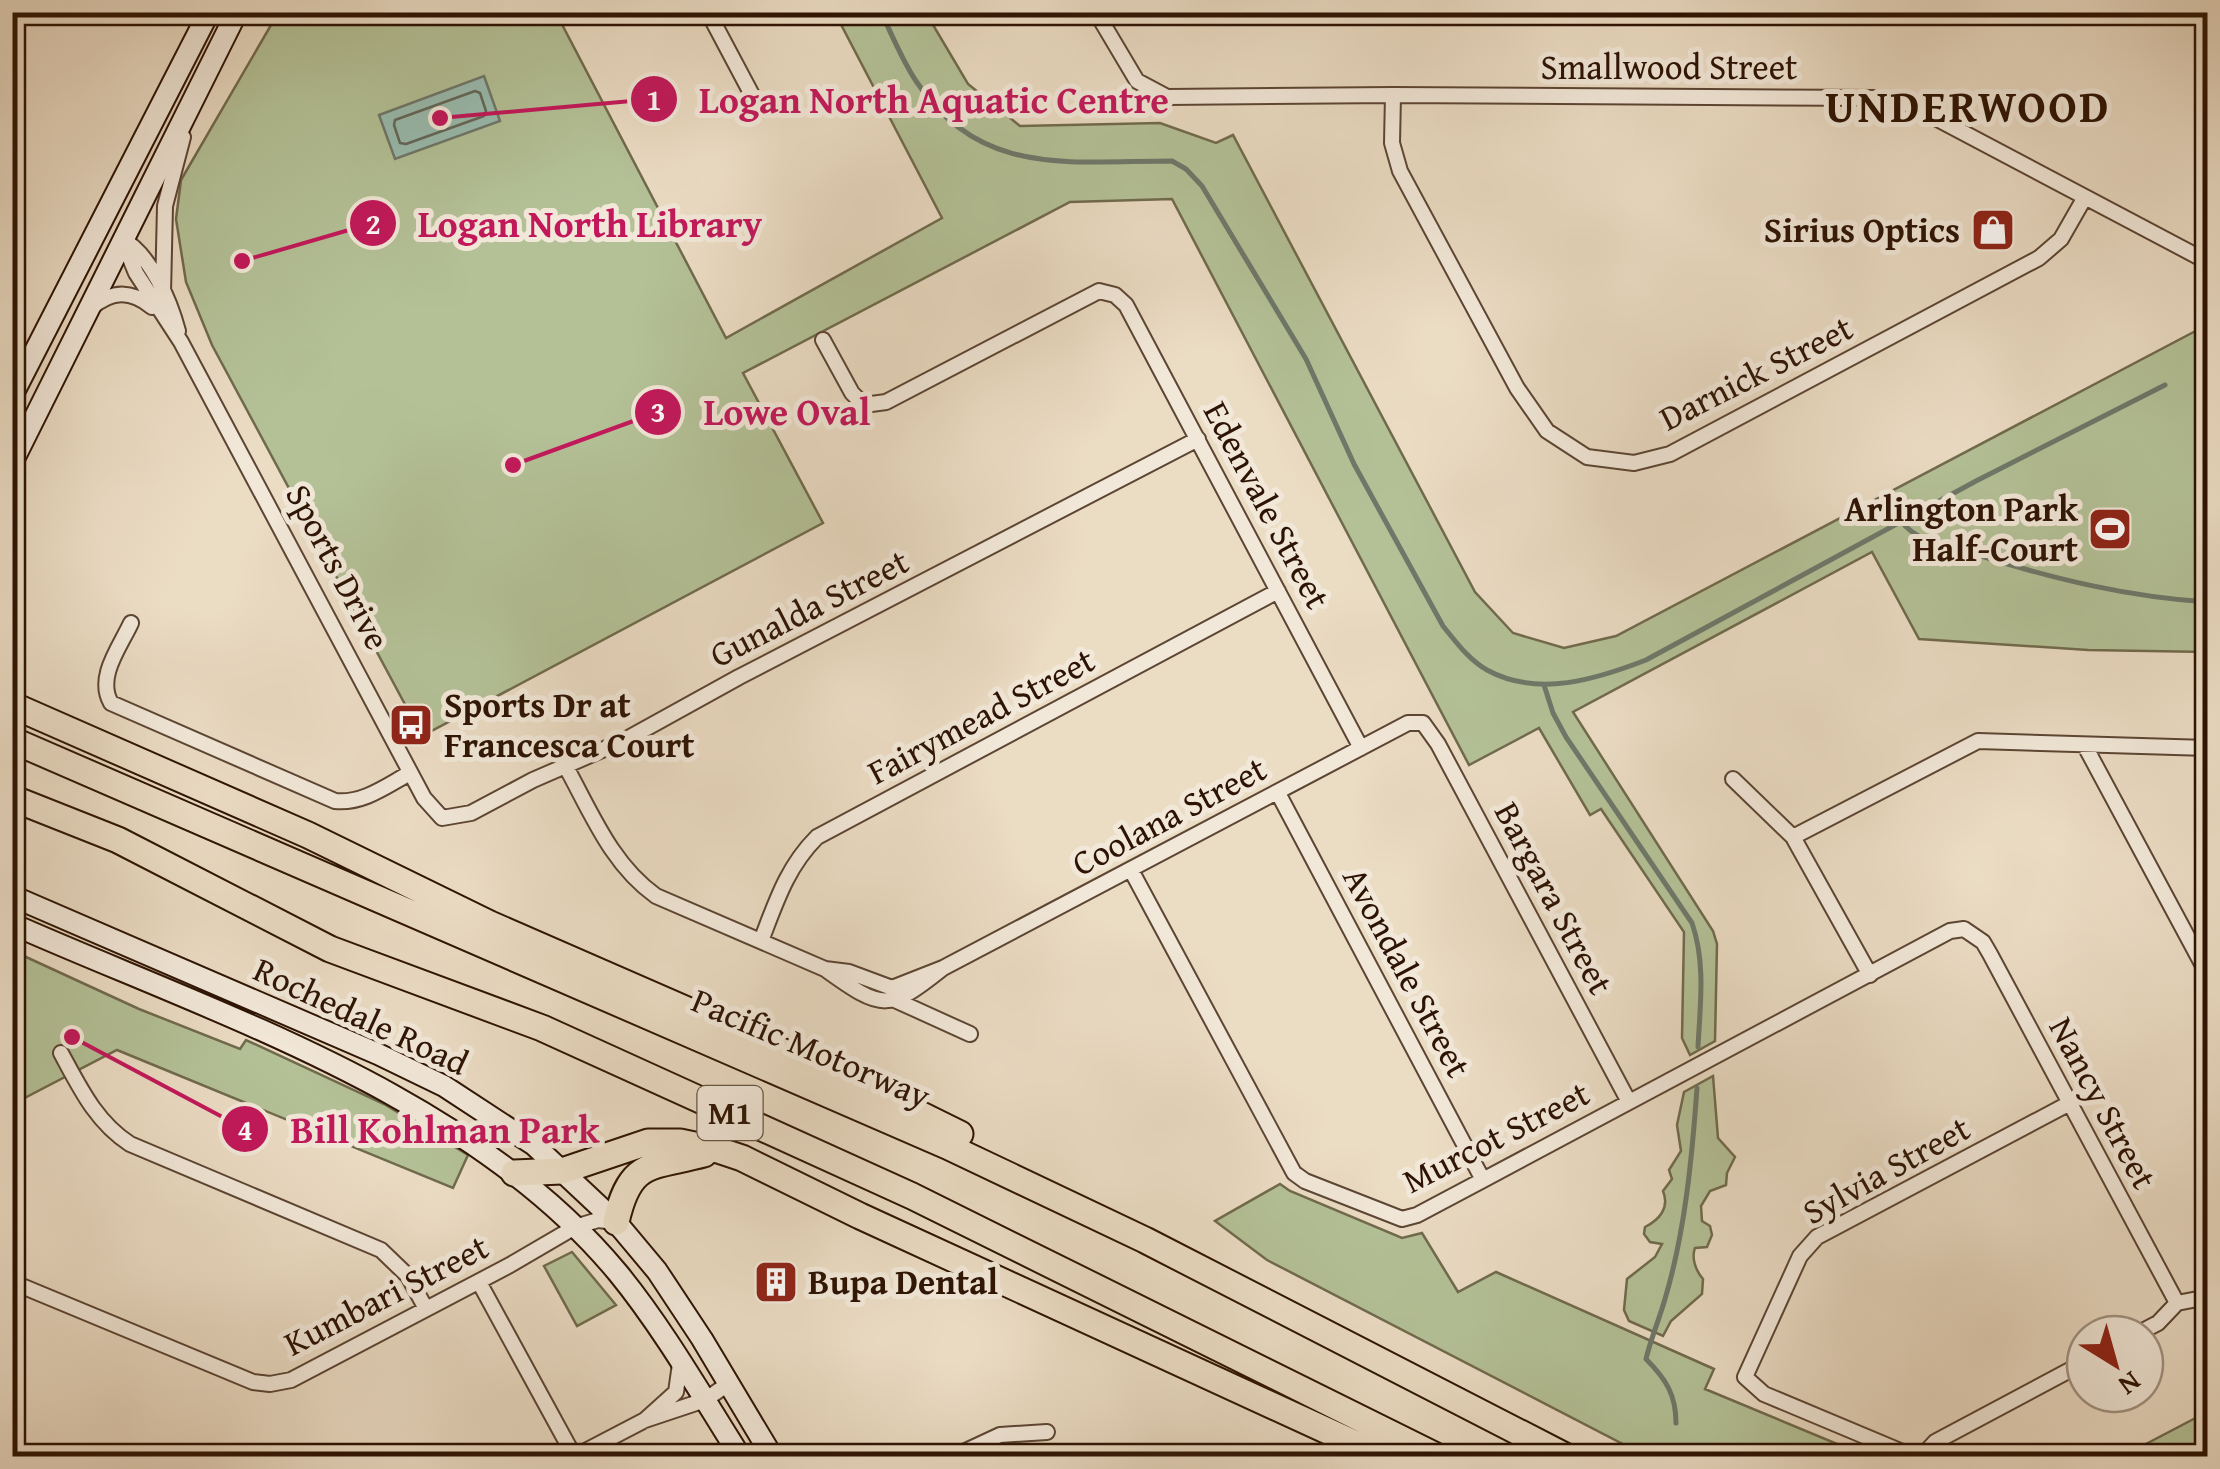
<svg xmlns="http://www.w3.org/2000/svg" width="2220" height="1469" viewBox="0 0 2220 1469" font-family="'Gentium Book Plus',serif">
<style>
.green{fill:#b4c197;stroke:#706a4d;stroke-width:2.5}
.water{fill:#99bcaf;stroke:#6e786a;stroke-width:2.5}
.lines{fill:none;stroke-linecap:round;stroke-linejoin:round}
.shore{stroke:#636859;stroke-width:2.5}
.stream{stroke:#6e786a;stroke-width:5}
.minor-casing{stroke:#5c4533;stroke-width:18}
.secondary-casing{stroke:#2d1303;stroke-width:24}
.motorway-casing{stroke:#2d1303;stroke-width:29}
.minor{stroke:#f2e8d9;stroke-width:14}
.secondary{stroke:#f2e8d9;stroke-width:20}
.motorway{stroke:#ebdcc4;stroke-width:25}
.labels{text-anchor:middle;stroke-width:10;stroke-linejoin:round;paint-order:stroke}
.shield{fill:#f2e8d9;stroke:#685343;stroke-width:2.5}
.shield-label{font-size:32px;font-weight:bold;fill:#2d1303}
.street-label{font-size:35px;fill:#2d1303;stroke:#f2e8d9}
.poi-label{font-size:35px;font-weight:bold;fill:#2d1303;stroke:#f2e8d9;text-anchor:end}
.district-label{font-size:45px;font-weight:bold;letter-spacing:2.5px;fill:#2d1303;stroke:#f2e8d9}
.leader{fill:none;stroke:#c2185b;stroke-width:4}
.callout-dot{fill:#c2185b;stroke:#f2e8d9;stroke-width:4}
.mark-label{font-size:30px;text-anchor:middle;font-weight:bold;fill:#fff}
.callout-label{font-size:38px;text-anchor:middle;font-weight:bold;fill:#c2185b;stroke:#f2e8d9;stroke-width:10;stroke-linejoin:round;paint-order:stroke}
</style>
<rect width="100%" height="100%" fill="#ebdcc4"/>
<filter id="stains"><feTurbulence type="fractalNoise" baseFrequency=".002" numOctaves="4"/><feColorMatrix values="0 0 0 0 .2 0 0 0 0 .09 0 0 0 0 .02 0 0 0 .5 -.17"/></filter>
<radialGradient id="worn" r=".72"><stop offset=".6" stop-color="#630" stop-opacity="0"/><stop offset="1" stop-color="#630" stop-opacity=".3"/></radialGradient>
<path class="green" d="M278,13H556L726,338L942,218L835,13H926L968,84L1020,126L1160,123L1216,143L1233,135L1475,592L1513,633L1564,648L1616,636L2207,325V382L2204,384L2208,399L2207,652L2088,650L1919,639L1872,552L1573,712L1713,931L1717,944L1715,1041L1690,1055L1682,1038L1684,932L1601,809L1590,815L1539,728L1469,765L1172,199L1070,202L743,373L823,523L422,736L212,345L186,282L176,219L181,180Z
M13,951L139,1009L240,1049L246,1040L384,1104L468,1155L453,1188L117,1050L13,1104L12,1024L16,1022L12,1018Z
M1713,1076L1718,1138L1735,1157L1727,1173L1726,1185L1710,1191L1701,1206L1702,1221L1710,1226L1712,1235L1707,1247L1695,1248C1691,1258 1696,1271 1703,1279L1702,1294L1671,1321L1663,1336L1629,1321L1624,1310L1627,1279L1655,1257L1662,1244L1650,1242L1644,1234L1645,1227C1659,1220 1670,1208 1663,1191L1672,1179L1669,1170L1681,1151L1677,1125L1684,1092Z
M1280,1184L1290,1191L1402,1238L1422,1233L1458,1292L1496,1272L1714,1369L1705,1389L1866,1456H1646L1267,1260L1215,1221Z
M572,1252L616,1305L577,1326L544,1266Z
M2207,1412V1456H2123Z"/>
<path class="water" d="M484,76L500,121L395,159L379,115Z"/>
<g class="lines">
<path class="shore" d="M475,91L480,93L486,111L484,116L406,144L400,143L394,125L395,120Z"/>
<path class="stream" d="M881,12C892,35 902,60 916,81C979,178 1071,161 1172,161L1186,169L1202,186L1306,359L1354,464L1443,626C1456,642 1469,660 1487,670C1538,698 1597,679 1646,660L1976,481L2165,385
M1901,521C1918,544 1952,547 1978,555C2054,579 2128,597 2208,602
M1544,685L1553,713L1566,737L1692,923C1706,963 1700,1006 1698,1047
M1676,1423C1676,1395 1666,1379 1646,1359C1651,1338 1659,1320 1665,1299C1685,1232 1692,1158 1697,1088"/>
<defs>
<path id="minor" d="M708,12L760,110
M1096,12L1137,81L1167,97L1393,95L1879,98L1911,105L2208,262
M1393,95L1392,143L1400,171L1517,388L1547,431L1587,457L1634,463L1670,454L2039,258L2061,239L2085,197
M122,239L136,273L181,342L424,798L442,818L471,813L533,780L625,740L739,677L1198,439
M122,239C151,255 170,301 178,331
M163,293L165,206L183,137
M91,308C112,290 131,290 152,307
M823,340L852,393L864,405L886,402L1099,291L1115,295L1126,305L1361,748
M131,623C120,647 96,677 111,703L335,801C363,804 386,786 410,773
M2085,746L2208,975
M565,765C591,812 611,864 656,896L825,969
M1733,779L1793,837L1870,975
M1278,793L1483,1180
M1793,837L1978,741L2208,748
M1131,870L1294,1173L1305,1181L1402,1219L1417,1215L1483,1180L1950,931L1964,929L1983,942L1990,954L2177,1303
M761,941C776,902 787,867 817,837L1278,591
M943,968C889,1011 883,1011 825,969L849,972L892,988L943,968L1408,723H1423L1438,744L1629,1102
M895,1000L970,1034
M61,1053C80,1088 96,1122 130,1144L381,1250L408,1276L425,1307
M12,1282L253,1382L270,1384L291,1380L510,1265L575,1227L598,1220L616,1222
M479,1282L574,1456
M2137,1334L2158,1323L2177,1303L2208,1297
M645,1420L676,1392L680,1364
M576,1456L645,1420L705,1400L728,1384
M955,1456L1000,1435L1047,1432
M1912,1456L1764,1394L1745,1377L1800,1256L1817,1237L2068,1104
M1922,1456L1935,1442L2085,1362"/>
<path id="secondary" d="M12,396L209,12
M12,463L237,12
M12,896L378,1054L444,1086L534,1145L616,1222L657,1271L702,1339L772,1456
M12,924C218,1015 471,1095 618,1273C663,1328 702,1396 740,1456"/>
<path id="motorway" d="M12,705L308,835L490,924L875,1092L960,1134
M12,740L947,1146L1145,1240L1565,1456
M12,798L118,840L330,949L542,1028L912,1196L1436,1456
M514,1173L562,1171L648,1142H680L718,1150L742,1158L860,1216L1382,1456
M616,1222C630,1159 651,1168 704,1154"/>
</defs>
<use href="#minor" class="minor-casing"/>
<use href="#secondary" class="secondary-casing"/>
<use href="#motorway" class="motorway-casing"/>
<use href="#minor" class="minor"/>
<use href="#secondary" class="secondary"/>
<use href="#motorway" class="motorway"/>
</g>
<defs>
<symbol id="shop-square" viewBox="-11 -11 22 22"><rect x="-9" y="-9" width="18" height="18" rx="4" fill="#8f2418" stroke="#f2e8d9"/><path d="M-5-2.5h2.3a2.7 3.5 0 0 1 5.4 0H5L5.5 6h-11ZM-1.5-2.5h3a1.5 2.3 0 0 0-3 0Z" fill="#fff"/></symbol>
<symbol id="stadium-square" viewBox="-11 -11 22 22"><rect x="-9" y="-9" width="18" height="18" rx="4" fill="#8f2418" stroke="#f2e8d9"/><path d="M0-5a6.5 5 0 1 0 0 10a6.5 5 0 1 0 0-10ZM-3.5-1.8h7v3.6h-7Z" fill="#fff"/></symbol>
<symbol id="bus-square" viewBox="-11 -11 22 22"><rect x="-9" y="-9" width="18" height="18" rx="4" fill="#8f2418" stroke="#f2e8d9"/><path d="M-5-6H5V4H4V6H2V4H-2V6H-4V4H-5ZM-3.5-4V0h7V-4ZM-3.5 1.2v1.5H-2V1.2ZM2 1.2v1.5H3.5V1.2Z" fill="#fff"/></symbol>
<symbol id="building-square" viewBox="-11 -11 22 22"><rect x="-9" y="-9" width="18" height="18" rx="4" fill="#8f2418" stroke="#f2e8d9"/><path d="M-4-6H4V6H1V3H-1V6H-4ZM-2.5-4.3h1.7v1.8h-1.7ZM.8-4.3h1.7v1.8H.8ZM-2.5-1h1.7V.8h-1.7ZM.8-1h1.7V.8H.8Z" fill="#fff"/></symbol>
</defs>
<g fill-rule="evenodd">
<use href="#shop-square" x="1968" y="205" width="50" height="50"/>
<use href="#stadium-square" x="2085" y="504" width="50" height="50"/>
<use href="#bus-square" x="386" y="700" width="50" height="50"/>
<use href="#building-square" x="751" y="1257" width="50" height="50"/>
</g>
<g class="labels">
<rect class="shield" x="697.5" y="1086" width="65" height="54" rx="8"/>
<g class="shield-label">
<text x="730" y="1124">M1</text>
</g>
<g class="street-label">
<text x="1669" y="79">Smallwood Street</text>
<text transform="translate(1756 373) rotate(-27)" y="12">Darnick Street</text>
<text transform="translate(1267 505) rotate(62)" y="12">Edenvale Street</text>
<text transform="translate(338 567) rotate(62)" y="12">Sports Drive</text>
<text transform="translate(809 608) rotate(-27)" y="12">Gunalda Street</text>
<text transform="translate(981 716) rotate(-28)" y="12">Fairymead Street</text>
<text transform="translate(1169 816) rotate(-28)" y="12">Coolana Street</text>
<text transform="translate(1554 898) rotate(62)" y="12">Bargara Street</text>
<text transform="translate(1407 972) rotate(62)" y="12">Avondale Street</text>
<text transform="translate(361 1016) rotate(25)" y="12">Rochedale Road</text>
<text transform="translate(811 1048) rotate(23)" y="12">Pacific Motorway</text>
<text transform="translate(2103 1103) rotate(62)" y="12">Nancy Street</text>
<text transform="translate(1496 1137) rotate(-27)" y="12">Murcot Street</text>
<text transform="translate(1886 1170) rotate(-29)" y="12">Sylvia Street</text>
<text transform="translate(386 1295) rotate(-27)" y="12">Kumbari Street</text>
</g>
<g class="poi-label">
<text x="1960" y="242">Sirius Optics</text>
<text x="2078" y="521">Arlington Park<tspan x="2078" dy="40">Half-Court</tspan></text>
<text x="444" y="717" text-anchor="start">Sports Dr at<tspan x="444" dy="40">Francesca Court</tspan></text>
<text x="808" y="1294" text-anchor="start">Bupa Dental</text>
</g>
<g class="district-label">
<text x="1968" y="122">UNDERWOOD</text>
</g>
</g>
<path class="leader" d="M440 118L654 99M242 261L373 223M513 465L658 412M72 1037L245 1129"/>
<g class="callout-dot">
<circle cx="440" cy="118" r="10"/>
<circle cx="242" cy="261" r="10"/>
<circle cx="513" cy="465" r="10"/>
<circle cx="72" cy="1037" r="10"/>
<circle cx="654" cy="99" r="25"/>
<circle cx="373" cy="223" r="25"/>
<circle cx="658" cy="412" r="25"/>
<circle cx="245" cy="1129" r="25"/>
</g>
<g class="mark-label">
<text x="654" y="110">1</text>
<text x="373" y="234">2</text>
<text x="658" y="422">3</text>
<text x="245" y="1140">4</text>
</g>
<g class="callout-label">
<text x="934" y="113">Logan North Aquatic Centre</text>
<text x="590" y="237">Logan North Library</text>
<text x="787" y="425">Lowe Oval</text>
<text x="445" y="1143">Bill Kohlman Park</text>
</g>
<rect width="2220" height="1469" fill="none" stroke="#ebdcc4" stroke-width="50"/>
<rect x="15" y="15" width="2190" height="1439" fill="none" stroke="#2d1303" stroke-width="5"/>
<rect x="25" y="25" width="2170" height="1419" fill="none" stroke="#2d1303" stroke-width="2.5"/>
<g transform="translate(2115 1364) rotate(143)"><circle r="48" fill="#f2e8d9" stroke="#a39383" stroke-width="2.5"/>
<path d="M0-8L18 38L0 25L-18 38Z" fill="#8f2418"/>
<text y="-15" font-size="28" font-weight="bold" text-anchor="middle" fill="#2d1303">N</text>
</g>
<rect width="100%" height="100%" filter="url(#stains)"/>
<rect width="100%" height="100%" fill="url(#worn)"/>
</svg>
